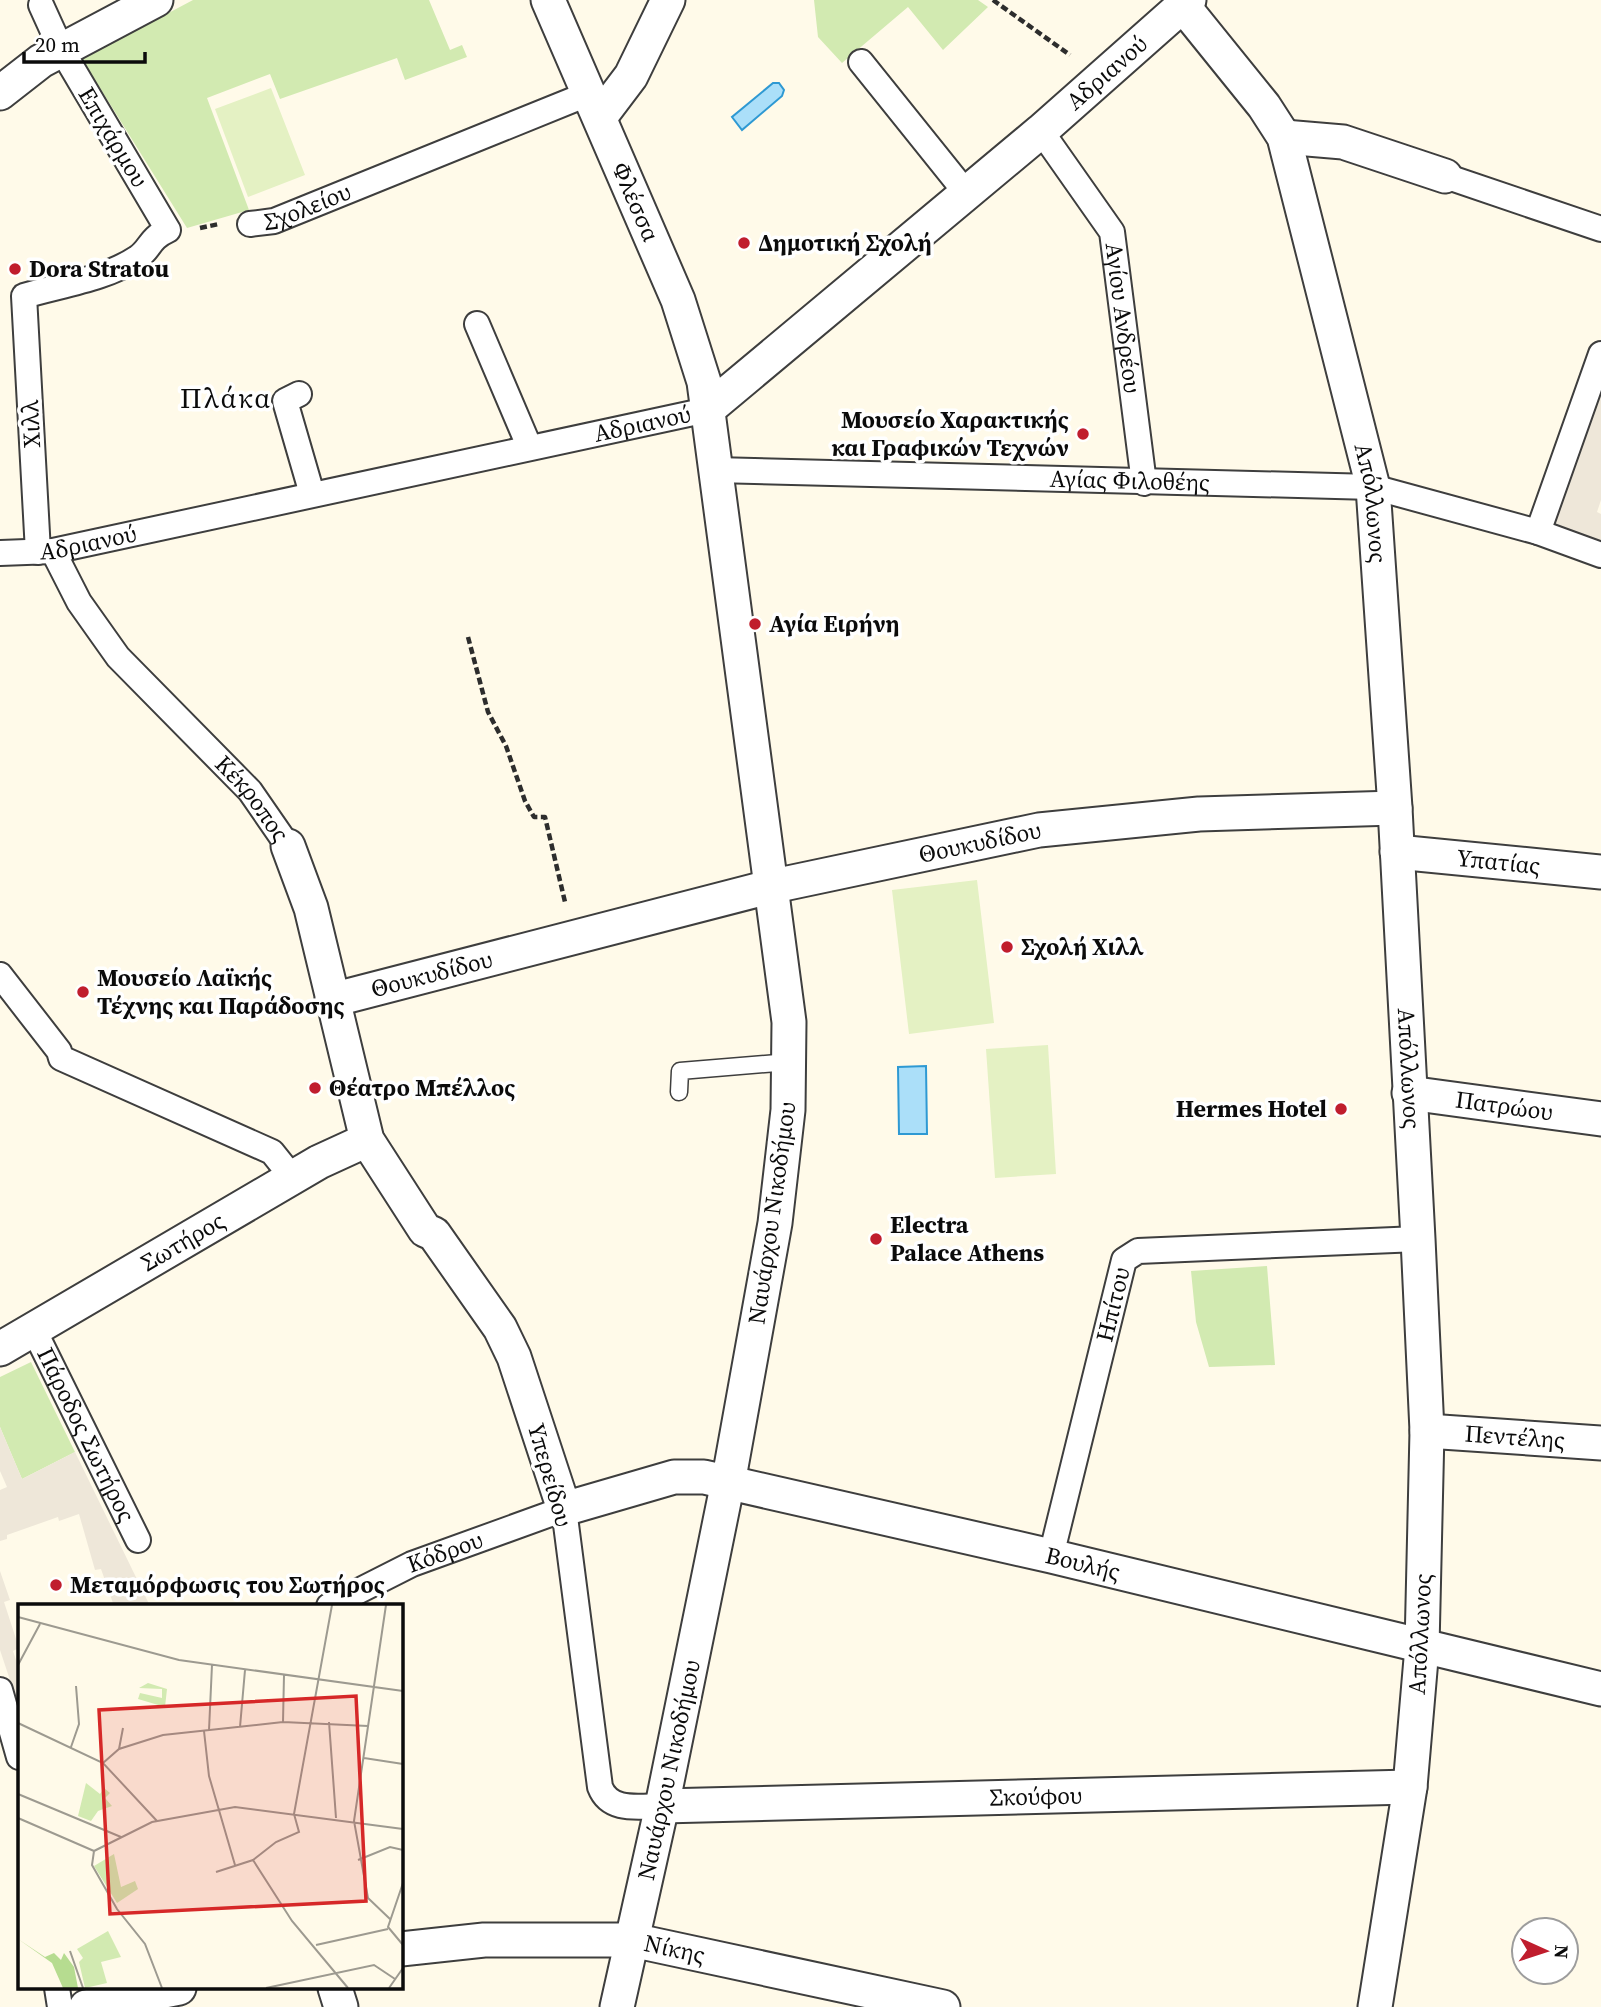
<svg xmlns="http://www.w3.org/2000/svg" width="1601" height="2007" viewBox="0 0 1601 2007" font-family="'Source Serif 4',serif">
<style>
.green{fill:#d2eab1}
.pitch{fill:#e4f1c3}
.plaza{fill:#eee7d9}
.water{fill:#abdff9;stroke:#2e99d3;stroke-width:2}
.lines{fill:none;stroke-linecap:round;stroke-linejoin:round}
.service-casing{stroke:#3e3e3e;stroke-width:19}
.pedestrian-casing{stroke:#3e3e3e;stroke-width:28}
.minor-casing{stroke:#3e3e3e;stroke-width:37}
.path{stroke:#2d2d2d;stroke-width:4.5;stroke-dasharray:7 3.5;stroke-linecap:butt}
.service{stroke:#fff;stroke-width:16}
.pedestrian{stroke:#fff;stroke-width:24}
.minor{stroke:#fff;stroke-width:33}
.poi-dot{fill:#c01d2d;stroke:#fff;stroke-width:2.5}
.labels{text-anchor:middle;stroke-width:7;stroke-linejoin:round;paint-order:stroke}
.street-label{font-size:24px;fill:#0b0b0b;stroke:#fff}
.poi-label{font-size:24px;font-weight:bold;fill:#0b0b0b;stroke:#fff;text-anchor:start}
.quarter-label{font-size:28px;letter-spacing:2px;fill:#0b0b0b;stroke:#fff}
.inset-road{fill:none;stroke:#9d9a90;stroke-width:2}
.view{fill:#d62828;fill-opacity:0.15;stroke:#d62828;stroke-width:3.5}
.inset-edge{fill:none;stroke:#0b0b0b;stroke-width:3.5}
</style>
<rect width="100%" height="100%" fill="#fffae9"/>
<path class="green" d="M193,0H429L450,50L462,45L467,57L405,80L397,58L280,99L270,74L207,98L249,210L187,228L82,59Z
M814,0H978L988,7L943,50L908,7L842,63L818,37Z
M1267,1266L1275,1365L1209,1367L1196,1322L1191,1271Z
M31,1362L75,1452L22,1479L0,1427V1377Z"/>
<path class="pitch" d="M271,88L305,175L248,197L215,109Z
M977,880L994,1023L909,1034L892,890Z
M1048,1045L1056,1174L995,1178L986,1049Z"/>
<path class="plaza" d="M1601,354V500L1597,512L1601,514V555L1538,532Z
M0,1427L22,1479L75,1452L150,1606H114L101,1569L95,1570L79,1514L59,1521L58,1517L7,1535V1539L0,1541V1490L7,1487L0,1471Z
M0,1571L10,1600L4,1602L19,1648L13,1651L19,1669V1707L0,1650Z"/>
<path class="water" d="M773,83H779L784,90L782,96L742,130L732,117Z
M926,1066L927,1134H899L898,1067Z"/>
<g class="lines">
<defs>
<path id="service" d="M679,1092L680,1071L789,1062"/>
<g id="pedestrian">
<path d="M861,62L967,194"/>
<path id="s1" d="M1041,131L1112,232L1144,483"/>
<path d="M1445,176L1601,229"/>
<path id="s2" d="M250,224L274,221L590,93"/>
<path d="M477,324L529,446"/>
<path d="M299,394L285,401L312,494"/>
<path id="s3" d="M715,470L1373,487L1538,532L1601,555"/>
<path d="M1538,532L1601,354"/>
<path id="s4" d="M53,551L79,602L118,657L250,791L288,846"/>
<path d="M38,552L24,296C60,285 106,279 137,258C151,249 148,239 168,230L61,49L41,5"/>
<path id="s5" d="M0,553L53,551L707,410"/>
<path d="M0,975L59,1051L61,1058L272,1152L292,1177"/>
<path id="s6" d="M34,1330L138,1540"/>
<path id="s7" d="M1051,1556L1124,1260L1138,1251L1418,1239"/>
<path id="s8" d="M329,1606L412,1564L564,1509L600,1787C610,1813 640,1806 662,1806"/>
<path d="M0,1690L19,1757"/>
<path d="M57,1988L60,2007"/>
</g>
<g id="minor">
<path id="s9" d="M548,0L678,300L704,382L789,1022L788,1110L775,1223L731,1467L662,1806L617,2007"/>
<path id="s10" d="M1184,7L1264,106L1284,137L1373,487L1395,808L1418,1239L1427,1431L1422,1647L1410,1787L1375,2007"/>
<path d="M0,93L41,61L156,0"/>
<path d="M600,117L631,76L668,0"/>
<path d="M1284,137L1343,142L1445,176"/>
<path id="s11" d="M707,410L1041,131L1189,0"/>
<path id="s12" d="M288,846L311,908L367,1140L425,1230L434,1234L500,1328L514,1357L564,1509L674,1477H704L1051,1556L1601,1689"/>
<path id="s13" d="M1397,852L1601,872"/>
<path id="s14" d="M332,1000L769,887L1039,830L1199,814L1395,808"/>
<path id="s15" d="M1409,1093L1601,1119"/>
<path id="s16" d="M0,1349L319,1162L367,1140"/>
<path id="s17" d="M1427,1431L1601,1443"/>
<path id="s18" d="M662,1806L1410,1787"/>
<path id="s19" d="M401,1949L484,1940H632L943,2007"/>
<path d="M335,1988L341,2007"/>
<path d="M86,2007L179,1988"/>
</g>
</defs>
<use href="#service" class="service-casing"/>
<use href="#pedestrian" class="pedestrian-casing"/>
<use href="#minor" class="minor-casing"/>
<path class="path" d="M993,0L1070,55
M200,228L219,224
M468,637L488,712L506,746L525,801L534,817H545L565,902"/>
<use href="#service" class="service"/>
<use href="#pedestrian" class="pedestrian"/>
<use href="#minor" class="minor"/>
</g>
<g class="poi-dot">
<circle cx="744" cy="243" r="7"/>
<circle cx="15" cy="269" r="7"/>
<circle cx="1083" cy="434" r="7"/>
<circle cx="755" cy="624" r="7"/>
<circle cx="1007" cy="947" r="7"/>
<circle cx="83" cy="992" r="7"/>
<circle cx="315" cy="1088" r="7"/>
<circle cx="1341" cy="1109" r="7"/>
<circle cx="876" cy="1239" r="7"/>
<circle cx="56" cy="1585" r="7"/>
</g>
<g class="labels">
<g class="street-label">
<text dy="8" stroke="none"><textPath href="#s11" startOffset="523">Αδριανού</textPath></text>
<text transform="translate(113 137) rotate(59)" y="8">Επιχάρμου</text>
<text dy="8" stroke="none"><textPath href="#s9" startOffset="220">Φλέσσα</textPath></text>
<text dy="8" stroke="none"><textPath href="#s2" startOffset="60">Σχολείου</textPath></text>
<text dy="8" stroke="none"><textPath href="#s1" startOffset="210">Αγίου Ανδρέου</textPath></text>
<text dy="8" stroke="none"><textPath href="#s5" startOffset="656">Αδριανού</textPath></text>
<text transform="translate(31 424) rotate(-93)" y="8">Χιλλ</text>
<text dy="8" stroke="none"><textPath href="#s3" startOffset="415">Αγίας Φιλοθέης</textPath></text>
<text dy="8" stroke="none"><textPath href="#s10" startOffset="541">Απόλλωνος</textPath></text>
<text dy="8" stroke="none"><textPath href="#s5" startOffset="89">Αδριανού</textPath></text>
<text dy="8" stroke="none"><textPath href="#s4" startOffset="320">Κέκροπος</textPath></text>
<text dy="8" stroke="none"><textPath href="#s14" startOffset="667">Θουκυδίδου</textPath></text>
<text dy="8" stroke="none"><textPath href="#s13" startOffset="102">Υπατίας</textPath></text>
<text dy="8" stroke="none"><textPath href="#s14" startOffset="103">Θουκυδίδου</textPath></text>
<text dy="8" stroke="none"><textPath href="#s10" startOffset="1108">Απόλλωνος</textPath></text>
<text dy="8" stroke="none"><textPath href="#s15" startOffset="96">Πατρώου</textPath></text>
<text transform="translate(772 1213) rotate(-82)" y="8">Ναυάρχου Νικοδήμου</text>
<text dy="8" stroke="none"><textPath href="#s16" startOffset="212">Σωτήρος</textPath></text>
<text dy="8" stroke="none"><textPath href="#s7" startOffset="259">Ηπίτου</textPath></text>
<text dy="8" stroke="none"><textPath href="#s6" startOffset="117">Πάροδος Σωτήρος</textPath></text>
<text dy="8" stroke="none"><textPath href="#s17" startOffset="88">Πεντέλης</textPath></text>
<text transform="translate(550 1475) rotate(74)" y="8">Υπερείδου</text>
<text dy="8" stroke="none"><textPath href="#s8" startOffset="128">Κόδρου</textPath></text>
<text dy="8" stroke="none"><textPath href="#s12" startOffset="1262">Βουλής</textPath></text>
<text transform="translate(1420 1634) rotate(-87)" y="8">Απόλλωνος</text>
<text transform="translate(669 1770) rotate(-78)" y="8">Ναυάρχου Νικοδήμου</text>
<text dy="8" stroke="none"><textPath href="#s18" startOffset="374">Σκούφου</textPath></text>
<text dy="8" stroke="none"><textPath href="#s19" startOffset="275">Νίκης</textPath></text>
</g>
<g class="poi-label">
<text x="758" y="251">Δημοτική Σχολή</text>
<text x="29" y="277">Dora Stratou</text>
<text x="1069" y="428" text-anchor="end">Μουσείο Χαρακτικής<tspan x="1069" dy="28">και Γραφικών Τεχνών</tspan></text>
<text x="769" y="632">Αγία Ειρήνη</text>
<text x="1021" y="955">Σχολή Χιλλ</text>
<text x="97" y="986">Μουσείο Λαϊκής<tspan x="97" dy="28">Τέχνης και Παράδοσης</tspan></text>
<text x="329" y="1096">Θέατρο Μπέλλος</text>
<text x="1327" y="1117" text-anchor="end">Hermes Hotel</text>
<text x="890" y="1233">Electra<tspan x="890" dy="28">Palace Athens</tspan></text>
<text x="70" y="1593">Μεταμόρφωσις του Σωτήρος</text>
</g>
<g class="quarter-label">
<text x="226" y="408">Πλάκα</text>
</g>
</g>
<g transform="translate(18 1604)">
<rect width="385" height="385" fill="#fffae9"/>
<path d="M130,79L149,85L147,103L120,95L122,89L144,94V85L121,84ZM68,179L82,190L86,184L92,189L87,194L94,202L80,207L73,217L60,212ZM96,250L103,283L117,277L120,285L99,299L76,262ZM90,327L103,353L83,358L89,379L67,384L61,358L65,354L59,345Z" fill="#d2eab1"/>
<path d="M0,335L27,353L36,349L43,356L46,349L56,363L60,384H45L34,359Z" fill="#b6dc90"/>
<path class="inset-road" d="M368,1L336,217L350,294L372,315M0,13L161,56L385,87M0,61L22,20M265,118L266,71M311,118L318,214M0,119L85,159L139,217M222,123L227,66M191,126L194,61M186,127L191,172L217,261M53,143L61,120L58,82M101,145L105,124M346,154L385,160M85,159L101,145L145,131L265,118L350,122M0,190L103,233M0,214L76,247M76,247L134,218L217,203L385,225M76,247L74,261L99,305L127,340L144,384M235,256L274,317L330,384M340,256L372,243L385,246M198,268L235,256L258,238L281,228L276,210L314,1M385,279L370,323L385,341M298,341L370,325M52,347L65,384M248,384L356,361L377,375M371,384L385,364"/>
<path class="view" d="M338,92L348,297L92,310L81,106Z"/>
<rect width="385" height="385" class="inset-edge"/>
</g>
<g transform="translate(1545 1951) rotate(93)"><circle r="33" fill="#ffffff" stroke="#9d9d9d" stroke-width="2"/>
<path d="M0-5L12 26L0 18L-12 26Z" fill="#c01d2d"/>
<text y="-10" font-size="19" font-weight="bold" text-anchor="middle" fill="#0b0b0b">N</text>
</g>
<path d="M24 52v10h121v-10" fill="none" stroke="#0b0b0b" stroke-width="3.5"/>
<text x="35" y="52" font-size="21" fill="#0b0b0b" stroke="#ffffff" stroke-width="5" paint-order="stroke">20 m</text>
</svg>
